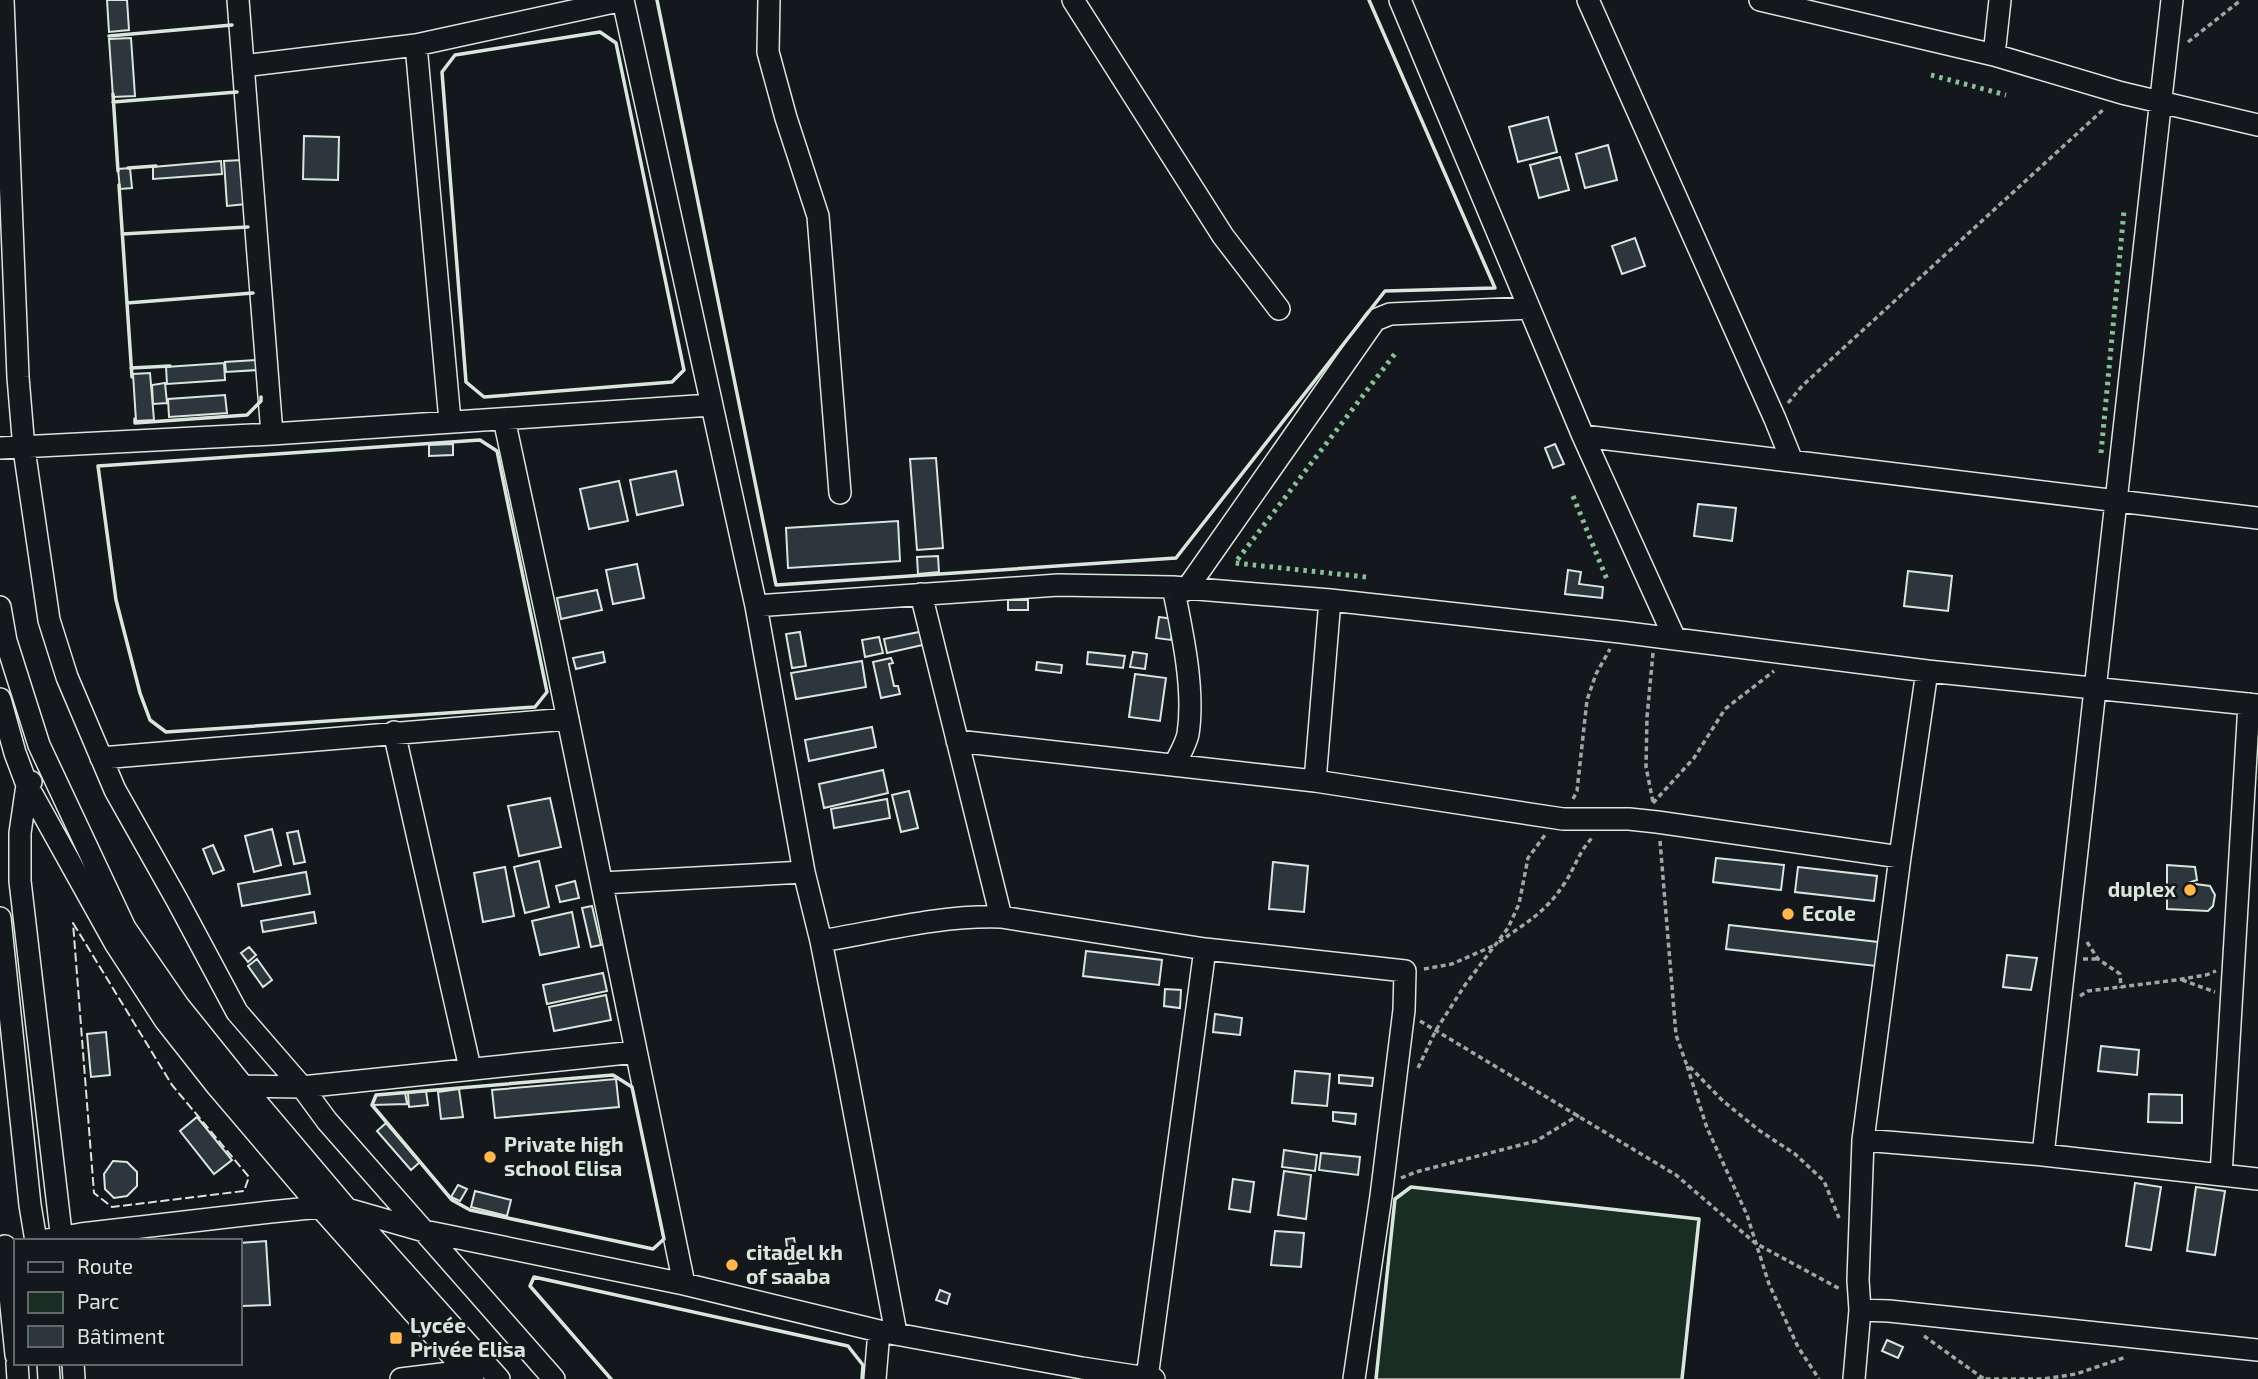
<svg xmlns="http://www.w3.org/2000/svg" width="2258" height="1379" viewBox="0 0 2258 1379" font-family="'Exo 2',sans-serif">
<style>
.green{fill:#1a2d24;stroke:#939e99;stroke-width:2}
.building{fill:#2c363c;stroke:#d8e6dc;stroke-width:2}
.lines{fill:none;stroke-linecap:round;stroke-linejoin:round}
.minor-casing{stroke:#d8e6dc;stroke-width:24}
.path{stroke:#9da8a2;stroke-width:3.5;stroke-dasharray:5 3.5;stroke-linecap:butt}
.minor{stroke:#14181c;stroke-width:21}
.hedge{stroke:#8ac095;stroke-width:5;stroke-dasharray:3.5 5;stroke-linecap:butt}
.fence{stroke:#d8e6dc;stroke-width:2;stroke-dasharray:9 3.5;stroke-linecap:butt}
.wall{stroke:#d8e6dc;stroke-width:3.5}
.poi-dot{fill:#ffb74d;stroke:#14181c;stroke-width:2.5}
.labels{text-anchor:middle;stroke-width:5;stroke-linejoin:round;paint-order:stroke}
.poi-label{font-size:21px;font-weight:bold;fill:#d8e6dc;stroke:#14181c;text-anchor:start}
</style>
<rect width="100%" height="100%" fill="#14181c"/>
<path class="green" d="M1411,1187L1699,1219L1682,1379H1376L1395,1199Z"/>
<path class="building" d="M107,0H127L129,30L109,32Z
M131,38L135,96L113,97L109,39Z
M1548,117L1557,152L1518,162L1509,127Z
M304,136L339,137L338,180L303,179Z
M1608,145L1617,180L1585,188L1576,154Z
M1560,157L1569,190L1539,198L1530,165Z
M242,160L246,204L227,206L224,161Z
M221,161L222,174L153,179V167Z
M130,168L132,188L120,189L118,169Z
M1635,238L1645,266L1622,274L1612,246Z
M257,360L258,370L226,372L225,362Z
M224,363L225,380L167,384L166,367Z
M150,373L154,420L136,421L133,374Z
M165,383L167,403L153,404L152,385Z
M225,395L227,413L169,417L168,399Z
M453,444V455L429,456V445Z
M1555,444L1564,464L1553,468L1545,448Z
M936,458L943,548L917,550L910,459Z
M676,471L683,505L637,515L630,480Z
M619,481L628,521L589,529L580,489Z
M1698,504L1736,508L1732,541L1694,536Z
M898,521L900,561L788,568L786,528Z
M938,556L939,572L918,574L917,557Z
M637,564L644,598L613,604L606,570Z
M1568,570L1581,572L1579,584L1603,587L1602,598L1565,594Z
M1908,571L1952,576L1948,611L1904,606Z
M597,590L602,610L561,619L557,598Z
M1008,600H1028V610H1008Z
M1159,617L1174,619L1171,640L1156,638Z
M924,631L927,644L887,653L884,639Z
M800,632L806,666L792,668L786,634Z
M879,637L883,653L865,657L862,640Z
M603,652L605,662L576,669L573,658Z
M1088,652L1125,656L1123,668L1087,664Z
M1133,652L1147,654L1145,669L1130,667Z
M891,658L893,663L889,664L894,686H898L900,694L881,698L873,662Z
M862,661L866,687L796,699L791,673Z
M1037,662L1062,665L1061,673L1036,670Z
M1135,674L1166,678L1160,721L1129,717Z
M872,727L876,747L809,761L805,740Z
M883,770L888,793L824,808L819,784Z
M909,791L918,828L901,832L892,795Z
M550,798L561,847L519,856L508,806Z
M887,799L890,818L834,828L831,809Z
M272,829L281,865L254,872L245,836Z
M298,831L305,862L294,864L287,833Z
M213,845L224,870L213,874L203,849Z
M1716,858L1784,865L1781,890L1713,882Z
M539,861L549,907L525,913L514,867Z
M1273,862L1308,866L1304,912L1269,909Z
M2167,865L2195,867L2197,880L2188,883L2210,886L2215,895L2213,906L2208,911L2167,909Z
M505,867L514,916L483,922L474,873Z
M1798,867L1877,876L1874,901L1795,892Z
M306,872L310,894L242,906L238,884Z
M575,881L579,898L560,902L556,886Z
M592,906L601,945L591,947L582,908Z
M314,912L316,923L263,932L261,921Z
M572,912L579,947L540,955L532,921Z
M1729,925L1878,942L1876,966L1726,949Z
M249,947L256,955L248,962L241,953Z
M1086,951L1162,960L1159,985L1083,976Z
M2007,955L2037,958L2031,990L2003,987Z
M257,959L272,980L263,987L248,966Z
M603,973L607,991L547,1004L543,985Z
M1165,989L1181,990L1180,1008L1164,1006Z
M606,995L611,1020L554,1031L549,1007Z
M1215,1014L1242,1018L1240,1035L1213,1032Z
M106,1032L110,1075L91,1077L87,1034Z
M2101,1046L2139,1050L2137,1075L2098,1071Z
M1295,1071L1330,1074L1327,1106L1292,1103Z
M1339,1075L1373,1078L1372,1086L1339,1083Z
M616,1079L619,1107L495,1118L492,1090Z
M459,1089L463,1117L441,1119L438,1092Z
M426,1091L428,1105L409,1107L408,1093Z
M405,1092L407,1104L372,1105L376,1095Z
M2149,1094L2182,1095V1123L2148,1122Z
M1333,1112L1356,1114L1355,1124L1333,1121Z
M197,1117L232,1160L214,1174L180,1131Z
M386,1123L420,1162L411,1170L377,1131Z
M1284,1150L1317,1155L1315,1171L1282,1167Z
M1321,1153L1360,1157L1358,1175L1319,1170Z
M113,1161L127,1162L137,1172V1186L127,1196L114,1198L105,1189L104,1174Z
M1284,1171L1311,1175L1306,1219L1278,1215Z
M1233,1179L1254,1182L1250,1212L1229,1209Z
M2135,1183L2161,1187L2151,1250L2126,1246Z
M458,1185L467,1189L460,1201L451,1197Z
M2196,1187L2225,1191L2215,1255L2187,1251Z
M475,1191L511,1200L507,1216L471,1207Z
M1275,1231L1304,1233L1301,1267L1271,1265Z
M794,1238L798,1263L789,1264L786,1239Z
M266,1241L270,1305L242,1306L240,1243Z
M940,1290L950,1294L947,1304L936,1300Z
M1887,1340L1903,1347L1898,1358L1882,1351Z"/>
<g class="lines">
<defs>
<path id="minor" d="M3,0L18,377L24,449L49,620L67,677L115,790L177,900L237,1012L302,1087L327,1121L554,1379
M238,0L272,434
M769,0L768,52L786,118L818,216L840,493
M1073,0L1223,236L1279,309
M1400,0L1583,436L1675,639
M1588,0L1775,419L1792,461
M1760,0L1994,55L2122,93L2258,125
M416,45L450,421
M1994,55L2000,0
M243,66L416,45L623,0L756,606L804,872L821,941L845,1063L896,1333
M504,419L551,637L684,1284
M1583,436L2258,518
M0,448L272,434L711,405
M1173,587C1182,631 1195,689 1188,734C1186,744 1179,755 1175,764
M1186,590L1375,320L1390,314L1529,308
M921,594L1001,917
M756,606L1058,585L1173,587L1330,600L1620,632L1927,671L2258,705
M0,607L6,641L39,745L125,928L178,1005L243,1086L347,1209L499,1379
M0,699L15,753L27,785L115,943L165,1020L217,1086L320,1207L473,1379
M394,732L470,1068
M957,741L1315,781L1563,819H1629L1657,822L1900,857
M101,758L568,719
M1315,781L1330,600
M31,782L27,785L20,833V881L62,1241
M602,883L804,872
M0,918L30,1205L36,1241
M821,941C881,931 940,915 1001,917L1205,949L1405,971L1404,1010L1381,1196L1354,1379
M243,1086L302,1087L636,1052
M1863,1140L2043,1155L2258,1179
M2043,1155C2088,770 2130,385 2172,0
M2221,1175L2249,704
M41,1241L81,1234L270,1212L320,1207L347,1209L424,1231L684,1284L879,1331L1082,1368L1154,1379
M5,1246L16,1355
M1860,1310L1889,1311L2258,1350
M17,1363L18,1379
M48,1363L49,1379
M73,1363L74,1379
M1147,1378L1205,949
M401,1379L466,1371
M875,1379L879,1331
M1854,1379L1860,1310L1858,1280L1863,1140L1900,857L1927,671"/>
</defs>
<use href="#minor" class="minor-casing"/>
<path class="path" d="M2188,42L2241,0
M1788,403L1802,386L2105,108
M1653,653L1647,717L1646,767L1653,802
M1573,799L1577,791L1587,700L1596,674L1610,649
M1653,803L1694,758L1725,709L1774,671
M1660,841L1676,1035L1686,1063L1723,1101L1760,1131L1795,1154L1824,1181L1839,1218
M1499,942C1527,922 1545,913 1564,884C1575,868 1578,853 1592,838
M2087,942L2098,959L2120,974L2121,988
M2083,959H2098
M1424,969L1452,964L1493,946
M2182,980L2215,992
M2080,996L2088,991L2176,980L2206,975L2216,971
M1420,1021L1676,1175L1755,1243L1840,1289
M1687,1066L1707,1128L1747,1215L1769,1284L1798,1347L1819,1379
M1418,1068L1436,1030L1465,985L1508,928L1519,904L1528,858L1545,835
M1401,1178L1416,1172L1536,1141L1579,1115
M1924,1336L1984,1379
M1977,1379H2043L2076,1374L2126,1357"/>
<use href="#minor" class="minor"/>
<path class="hedge" d="M1931,75L2006,95
M2101,453L2124,211
M1573,496L1608,582
M1366,577L1235,563L1397,351"/>
<path class="fence" d="M73,923L172,1085L249,1177L244,1191L112,1207L94,1193Z"/>
<path class="wall" d="M657,0L776,585L1176,558L1385,291L1495,288L1369,0
M600,32L616,43L684,370L672,382L484,397L466,382L442,72L455,55Z
M109,36L232,25
M113,94L118,171
M113,102L237,92
M128,168L156,166
M119,185L132,377
M122,234L248,227
M127,303L253,293
M131,368L170,366
M135,419V423L247,415L261,401V397
M480,440L497,451L547,692L535,707L166,732L150,720L140,693L116,600L98,466Z
M613,1075L632,1087L664,1239L653,1249L470,1210L452,1200L372,1105L376,1095Z
M611,1379L530,1286L534,1277L848,1346L863,1365L862,1379
M1376,1379L1395,1199L1411,1187L1699,1219L1682,1379"/>
</g>
<g class="poi-dot">
<circle cx="2190" cy="890" r="7"/>
<circle cx="1788" cy="914" r="7"/>
<circle cx="490" cy="1157" r="7"/>
<circle cx="732" cy="1265" r="7"/>
<rect x="389" y="1331" width="14" height="14" rx="3.5"/>
</g>
<g class="labels">
<g class="poi-label">
<text x="2176" y="897" text-anchor="end">duplex</text>
<text x="1802" y="921">Ecole</text>
<text x="504" y="1152">Private high<tspan x="504" dy="24">school Elisa</tspan></text>
<text x="746" y="1260">citadel kh<tspan x="746" dy="24">of saaba</tspan></text>
<text x="410" y="1333">Lycée<tspan x="410" dy="24">Privée Elisa</tspan></text>
</g>
</g>
<rect x="14" y="1239" width="228" height="126" fill="#14181c" stroke="#626a69" stroke-width="2"/>
<rect x="28" y="1262" width="35" height="10" fill="#14181c" stroke="#626a69" stroke-width="2"/>
<text x="77" y="1274" font-size="21" fill="#d8e6dc">Route</text>
<rect x="28" y="1292" width="35" height="21" fill="#1a2d24" stroke="#626a69" stroke-width="2"/>
<text x="77" y="1309" font-size="21" fill="#d8e6dc">Parc</text>
<rect x="28" y="1326" width="35" height="21" fill="#2c363c" stroke="#626a69" stroke-width="2"/>
<text x="77" y="1344" font-size="21" fill="#d8e6dc">Bâtiment</text>
</svg>
